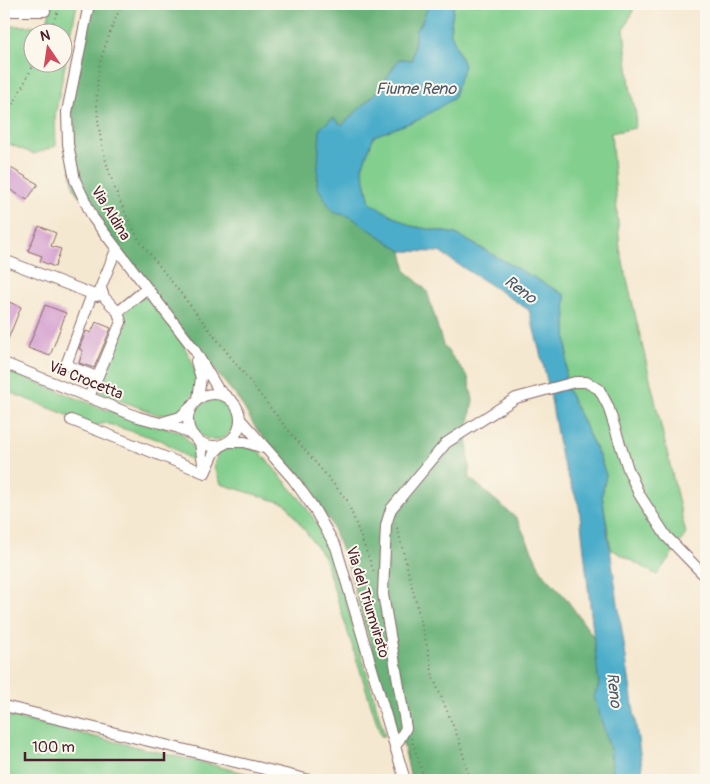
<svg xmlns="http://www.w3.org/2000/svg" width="710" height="784" viewBox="0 0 710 784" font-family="Pangolin,sans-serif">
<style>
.green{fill:#83cf8e;stroke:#66775c;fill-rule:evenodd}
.forest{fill:#6ab279;stroke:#5a6852}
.water{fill:#4badca;stroke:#4a667a}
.building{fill:#d29ace}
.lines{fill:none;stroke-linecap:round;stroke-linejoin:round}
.minor-casing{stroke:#866565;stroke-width:12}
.path{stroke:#866565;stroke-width:2;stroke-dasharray:1 4;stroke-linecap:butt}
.minor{stroke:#fff;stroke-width:10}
.labels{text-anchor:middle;stroke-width:4;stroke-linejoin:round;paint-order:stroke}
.street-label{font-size:15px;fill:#4a1f2b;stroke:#fbf7ec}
.water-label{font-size:16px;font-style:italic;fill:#4a586b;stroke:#fbf7ec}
</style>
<rect width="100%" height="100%" fill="#fbf7ec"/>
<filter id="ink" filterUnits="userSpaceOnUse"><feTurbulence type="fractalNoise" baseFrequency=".02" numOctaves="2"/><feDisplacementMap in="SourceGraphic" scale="10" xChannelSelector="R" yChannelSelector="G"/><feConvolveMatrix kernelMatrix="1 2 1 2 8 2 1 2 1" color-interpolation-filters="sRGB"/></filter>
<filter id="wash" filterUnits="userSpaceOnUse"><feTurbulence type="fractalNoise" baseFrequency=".0096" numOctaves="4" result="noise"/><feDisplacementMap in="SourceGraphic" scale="20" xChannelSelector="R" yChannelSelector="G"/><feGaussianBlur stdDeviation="1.12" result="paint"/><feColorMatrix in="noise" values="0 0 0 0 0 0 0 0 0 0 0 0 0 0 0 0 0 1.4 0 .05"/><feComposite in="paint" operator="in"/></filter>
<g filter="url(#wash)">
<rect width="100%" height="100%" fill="#f5e8d0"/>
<path class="green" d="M52,4H77L55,116L56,146L34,154L4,142V26H46ZM32,32H62V62H32Z
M454,4H636L624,30L630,86L636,115L635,128L611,133L620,249L686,534L657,575L611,549L602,495L606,475L600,458L565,384L567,353L565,295L456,234L411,226L370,203L362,167L374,136L420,119L464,66L450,31Z
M140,297L148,298C163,318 198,357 197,383C196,394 187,406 179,412L159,415L98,392L127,320L122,314Z
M4,369L101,408L181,432L199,454L200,466L163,441L105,423L95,426L4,390Z
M194 420a20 20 0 1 1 40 0a20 20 0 1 1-40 0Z
M234,444L259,451L301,500L324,534L339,578L385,736H381L324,557L286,504L221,484L214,467L218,452Z
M4,715L258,776L276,780H4Z"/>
<path class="forest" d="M85,4H429L421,24L416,29L412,60L399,59L377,92L342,125L333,211L351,217L402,251L406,271L427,291L443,345L468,377L473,400L467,434L470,478L517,519L542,572L565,597L595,639L599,685L594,696L610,749L614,780H411L404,747L393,723L347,563L330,521L255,427L240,401L165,310L74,189L66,142Z"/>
<path class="water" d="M429,4H454L450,31L464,66L453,99L420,119L374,136L362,167L370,203L411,226L456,234L565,295L567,353L565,384L600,458L606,475L602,495L644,780H614L610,749L594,696L599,685L579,506L561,457L549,388L529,310L439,252L402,251L351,217L333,212L317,186L320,128L333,118L342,125L377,92L399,59L412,60L416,29L421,24Z"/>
<g id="blocks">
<path class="building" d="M4,164L38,184L27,200L4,186Z
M39,226L56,233L51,246L61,249L55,267L40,261L42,256L28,251Z
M4,300L21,307L4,349Z
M45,305L66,313L50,356L28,348Z
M96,322L111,328L94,368L79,363L83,350L79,349L86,331L91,333Z"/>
</g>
</g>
<g filter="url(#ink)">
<use href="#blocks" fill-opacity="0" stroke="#866565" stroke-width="1"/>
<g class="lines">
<defs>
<path id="minor" d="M89,4L67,112L68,144L75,180L93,218L194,349L218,389L228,398
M4,11H45
M4,260L92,294
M101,288L104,297L118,312
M196,361L201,378L198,399
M4,363L138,417L179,428L194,436
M97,377L66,365L92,294L97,296L116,250
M188 420a26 26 0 1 1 52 0a26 26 0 1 1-52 0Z
M89,397L121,322L118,312L146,289
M240,419L293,479L313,507L336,547L405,780
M71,420L205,473
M163,422L180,417L191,407
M200,442L204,471
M228,442H245L264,448
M205,473L214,453L223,444
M4,706L310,780
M395,747L406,728L383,594L386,525L391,509L446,443L516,398L575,382H586L599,389L608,406L628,469L639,494L666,536L706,577"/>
</defs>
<use href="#minor" class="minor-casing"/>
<path class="path" d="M121,4C114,25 103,47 99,69C90,129 111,189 139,240L284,425L347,500L374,572
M49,32L61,4
M4,122L35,62
M396,523L428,650L433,677L459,740L470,780
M411,738L425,780"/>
<use href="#minor" class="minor"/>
</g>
</g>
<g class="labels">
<g class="street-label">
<text transform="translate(111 213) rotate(58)" y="5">Via Aldina</text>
<text transform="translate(86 380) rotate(22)" y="5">Via Crocetta</text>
<text transform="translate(368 602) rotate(73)" y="5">Via del Triumvirato</text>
</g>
<g class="water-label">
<text x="416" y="94">Fiume Reno</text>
<text transform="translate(521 289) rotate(37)" y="6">Reno</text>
<text transform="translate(615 690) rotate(83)" y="6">Reno</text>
</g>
</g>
<rect width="710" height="784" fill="none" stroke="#fbf7ec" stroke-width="20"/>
<g transform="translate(48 48) rotate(347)"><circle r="24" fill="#fbf7ec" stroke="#b4a19f"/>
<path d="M0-4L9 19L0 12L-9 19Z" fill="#d1495b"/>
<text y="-8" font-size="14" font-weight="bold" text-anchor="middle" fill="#4a1f2b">N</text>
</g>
<path d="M25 752v8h139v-8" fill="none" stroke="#4a1f2b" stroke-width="2.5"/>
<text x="32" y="752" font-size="15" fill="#4a1f2b" stroke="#fbf7ec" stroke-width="4" paint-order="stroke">100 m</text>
</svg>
